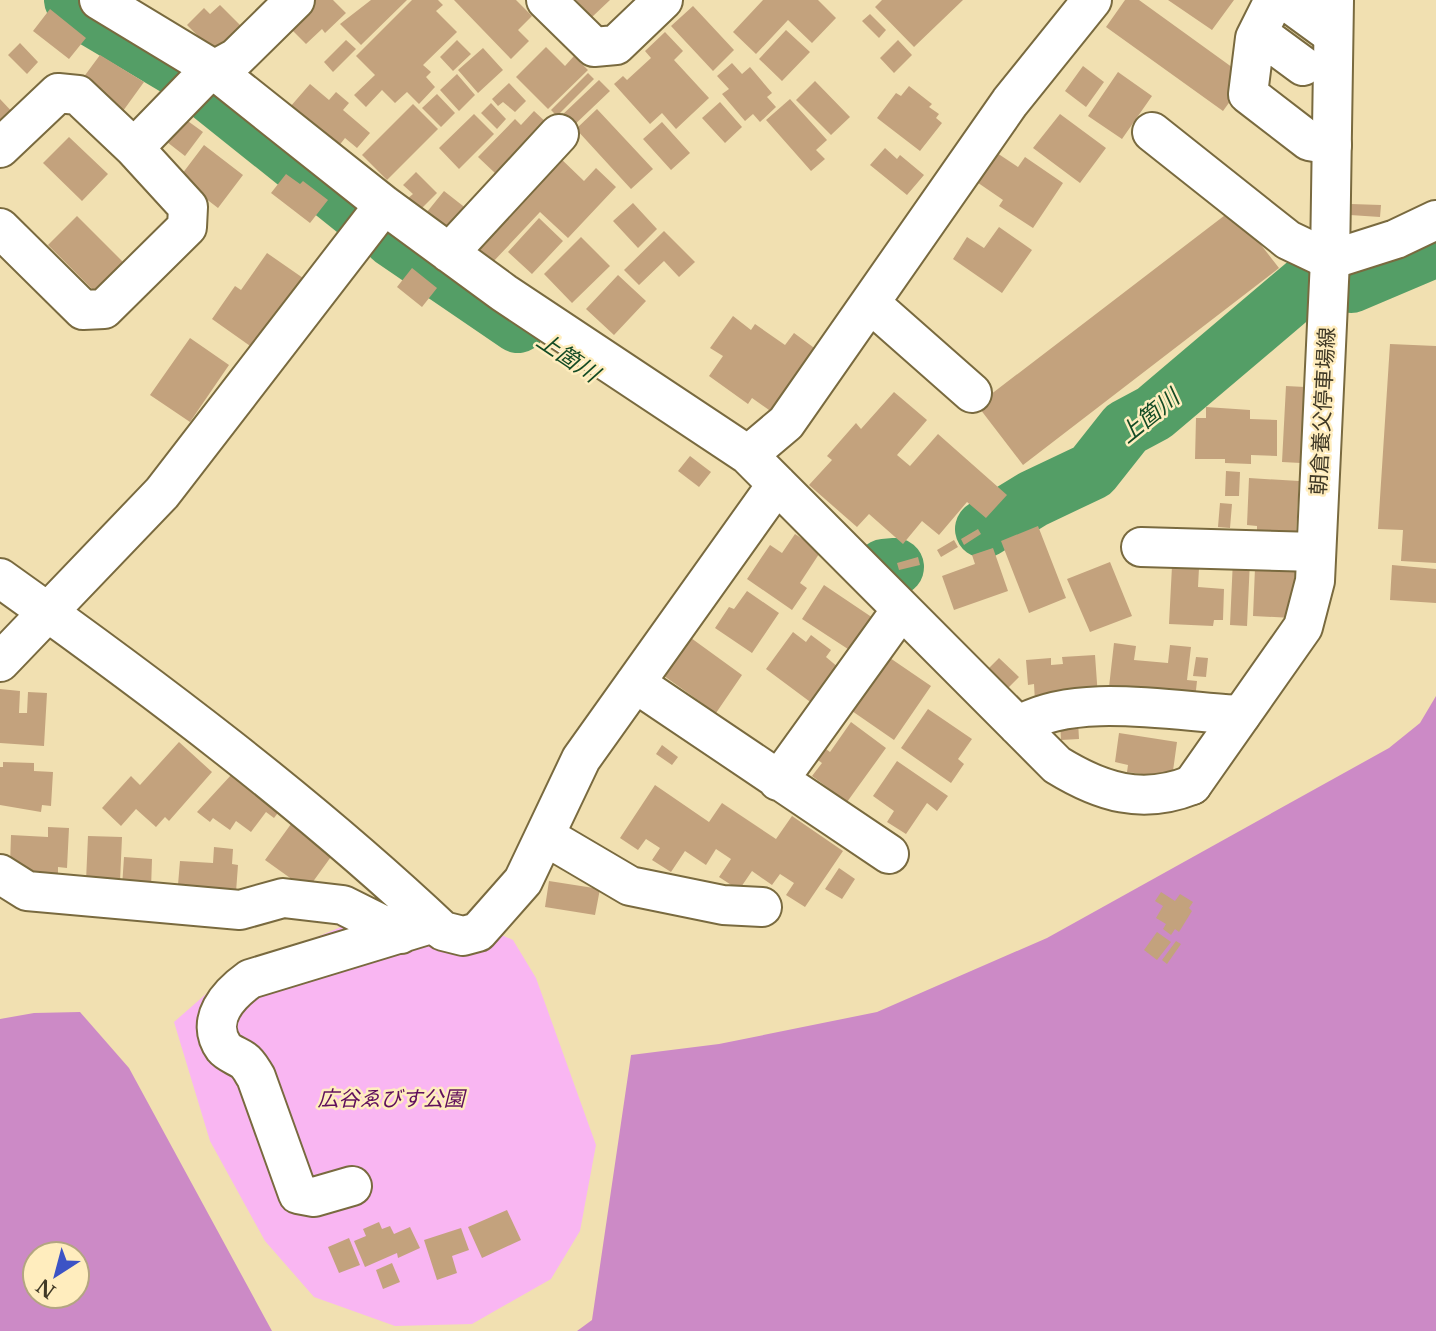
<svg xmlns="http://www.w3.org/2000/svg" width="1436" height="1331" viewBox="0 0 1436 1331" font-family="'Libre Baskerville','Noto Sans JP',serif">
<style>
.green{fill:#f9b6f2}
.forest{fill:#cc8ac6;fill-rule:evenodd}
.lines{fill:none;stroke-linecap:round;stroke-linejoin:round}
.river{stroke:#549e66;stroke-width:58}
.building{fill:#c3a27d}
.minor-casing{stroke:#796a3f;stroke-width:42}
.major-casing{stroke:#796a3f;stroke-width:42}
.minor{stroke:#fff;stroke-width:38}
.major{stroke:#fff;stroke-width:38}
.labels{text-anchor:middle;stroke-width:5;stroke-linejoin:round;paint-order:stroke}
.street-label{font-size:21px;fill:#403926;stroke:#ffedbe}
.park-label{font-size:21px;font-style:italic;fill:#600f5c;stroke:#ffedbe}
.water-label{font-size:23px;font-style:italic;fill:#144b25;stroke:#ffedbe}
</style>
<rect width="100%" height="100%" fill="#f1e0b1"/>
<path class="green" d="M358,920L472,922L513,940L536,978L596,1145L580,1231L551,1279L472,1324L395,1326L314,1297L265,1241L210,1141L174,1022L230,973Z"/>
<path class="forest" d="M1436,696V1331H577L592,1320L631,1055L719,1044L877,1012L1047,938L1389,748L1420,723Z
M80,1012L129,1068L272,1331H0V1019L34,1013ZM77,1254V1296H35V1254Z"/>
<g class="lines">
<path class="river" d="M73,0L95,19L181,70L356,210
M392,238L518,324
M1351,284L1436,248
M984,529L1033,499L1092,471L1126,428L1154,413L1305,285
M884,568L895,567"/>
</g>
<path class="building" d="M314,0H333L346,13L325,33L322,29L306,44L287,25Z
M371,0H407L361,45L340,24Z
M412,0H438L443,5L436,11L457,32L423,65L431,72L426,77L435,87L419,104L407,92L395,103L382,90L366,107L354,95L375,75L356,56Z
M454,0H516L532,16L518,30L529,41L511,59Z
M576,0H610L592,17Z
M763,0H818L836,18L812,43L788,20L756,54L733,32Z
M882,0H963L914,47L875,7Z
M1125,0H1139L1247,78L1223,111L1106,27Z
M1168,0H1234L1212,30Z
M220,5L241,26L215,53L187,25L204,8L210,14Z
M693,6L734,50L713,71L671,26Z
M50,9L86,38L69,59L33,31Z
M870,14L886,30L879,38L862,21Z
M786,30L810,52L782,81L759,59Z
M665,32L683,51L674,60L709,98L676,129L662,113L650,124L614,84L623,76L627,80L651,58L645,51Z
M346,40L356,49L333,72L324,62Z
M457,40L471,54L453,71L440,57Z
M898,40L912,55L894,73L880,58Z
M20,43L38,62L27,74L8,55Z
M546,47L565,66L574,56L588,70L548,109L516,77Z
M483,48L503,70L478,93L458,70Z
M100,55L144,82L123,111L80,82Z
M732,63L742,74L750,67L772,93L767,97L776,107L760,122L753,114L745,121L722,94L729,89L717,76Z
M1083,66L1104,82L1086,107L1065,91Z
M1118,72L1152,96L1122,139L1088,116Z
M588,73L594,79L557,116L551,110Z
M457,74L475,95L459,111L440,90Z
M599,80L610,91L570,129L560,117Z
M815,81L850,117L831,135L796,100Z
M509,83L526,101L515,112L503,102L498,106L492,99Z
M310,84L329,100L336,92L349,103L343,110L370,133L357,148L345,138L338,147L290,107Z
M909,86L932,104L929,107L939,114L936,118L942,123L920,151L877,118L896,93L901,96Z
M437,94L455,113L441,127L422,108Z
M0,99L16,116L0,132Z
M790,99L827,140L816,150L825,159L811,171L766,120Z
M720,102L742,127L725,143L702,118Z
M491,103L506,119L497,129L481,113Z
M413,104L438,129L387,180L362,155Z
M597,109L653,169L631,189L576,129Z
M534,111L549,125L513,168L507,162L496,174L478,157L515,119L521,125Z
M474,114L494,134L459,169L439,148Z
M1060,114L1106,148L1080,183L1033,148Z
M185,119L203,132L185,156L167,142Z
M662,122L690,153L671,170L643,139Z
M69,137L108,174L82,201L43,163Z
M204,145L243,175L218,208L179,178Z
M885,148L897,159L900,155L924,175L907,195L870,165Z
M991,149L1018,167L1025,157L1063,183L1033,228L999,206L1003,200L971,178Z
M557,155L584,181L596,168L616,187L568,238L540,212L492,263L470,243Z
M416,172L437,193L419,211L407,199L413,194L403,185Z
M286,174L300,184L303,181L328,200L310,223L271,193Z
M444,191L472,213L455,234L427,212Z
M633,203L657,229L638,248L613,221Z
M1351,204L1381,205L1380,217L1350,215Z
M1233,209L1279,268L1023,465L977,405Z
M77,216L123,262L94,291L48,245Z
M539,218L563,241L532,274L508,252Z
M999,227L1032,250L1002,293L953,259L967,237L984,248Z
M664,231L695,262L679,277L664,261L639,285L624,270Z
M581,237L610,266L572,303L544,274Z
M267,253L303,278L253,348L212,319L235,286L241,290Z
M412,268L437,288L422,307L397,287Z
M618,275L646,301L614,335L586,309Z
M733,316L751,330L755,324L785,345L794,333L821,353L776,415L752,398L748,404L709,376L723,356L710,348Z
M190,338L229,365L190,422L150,395Z
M1390,344L1436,346V563L1401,561L1403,530L1378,529Z
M1286,386L1305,387L1301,463L1282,462Z
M894,392L927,420L897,455L910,466L938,434L1007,495L986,518L967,502L939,535L922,521L903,544L869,514L857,527L809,485L832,460L827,456L856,423L861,429Z
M1206,407L1250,410V419L1277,420V456L1251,455V464L1225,463V459H1195L1196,418H1206Z
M690,456L711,472L699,487L678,471Z
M1226,471L1240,472L1239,496H1225Z
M1249,478L1299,481L1296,535L1257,538V526L1247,525Z
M1220,503L1232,504L1230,528L1218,527Z
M1038,526L1066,598L1029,613L1001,541Z
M978,529L981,534L964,545L961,539Z
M795,534L821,551L800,583L807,588L792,610L747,579L770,545L782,553Z
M954,540L958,547L941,557L937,550Z
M993,548L1008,591L954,610L942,576L975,564L972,555Z
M918,557L920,565L899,570L897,563Z
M1233,559L1250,560L1247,626L1230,625Z
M1110,562L1132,616L1090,632L1067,579Z
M1392,565L1436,569V603L1390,600Z
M1172,566L1199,568L1198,587L1224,589L1223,620H1214L1213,626L1169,624Z
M1255,568L1295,570L1292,618L1253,616Z
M824,585L876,620L854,653L802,619Z
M747,591L779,613L752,653L715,628L729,607L734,609Z
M793,632L806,642L811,635L831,650L826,657L839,668L813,704L766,669Z
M691,638L742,675L716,713L664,676Z
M1114,643L1136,646L1134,660L1168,663L1170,645L1191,647L1187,680L1197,681L1195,699L1109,687Z
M1095,655L1098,697L1035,702L1034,684L1028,685L1026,660L1051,658V665L1063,664L1062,657Z
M1196,657L1208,658L1206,677L1193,676Z
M890,658L931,686L894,740L852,711Z
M999,658L1019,677L1008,688L988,669Z
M0,689L20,691L19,713H27L28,692L47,693L44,746L0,743Z
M928,709L972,739L958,759L964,764L951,783L901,748Z
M1078,721L1079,739L1061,740L1060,722Z
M851,722L886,748L847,802L812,776L822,763L815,758L823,747L830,752Z
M1119,733L1177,742L1172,778L1127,772L1128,765L1115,762Z
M179,742L212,772L169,821L165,817L156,827L136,809L121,826L102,808L131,776L140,785Z
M662,745L678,757L672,765L656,754Z
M897,761L948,796L937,811L927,803L906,834L887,822L894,811L873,796Z
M3,762L34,763V771L53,772L51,806L42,805L41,812L0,805V767H3Z
M232,774L280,810L274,818L266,812L251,832L236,821L230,830L213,818L210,822L197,812Z
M655,785L709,822L722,803L776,839L792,816L843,851L805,907L786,895L794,883L780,874L772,885L752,871L739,890L719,877L731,859L716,849L706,865L685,851L671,872L652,860L660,848L646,839L638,850L620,838Z
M291,824L333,854L307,890L265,860Z
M48,827L69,828L67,868L58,867V880L15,874L10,865L11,835L48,837Z
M88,836L122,837L120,882L86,881Z
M214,847L233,849L232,864L238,865L236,892L177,897L180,861L213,863Z
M124,857L152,859L151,889L122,887Z
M839,868L855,879L842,899L825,889Z
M549,881L600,889L595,915L545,907Z
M1161,892L1175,901L1180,894L1193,902L1189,908L1192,911L1179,932L1175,929L1171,935L1163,929L1166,924L1156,918L1163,906L1155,901Z
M1157,932L1171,942L1157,960L1144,950Z
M1176,941L1181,944L1167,964L1162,960Z
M507,1210L521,1240L482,1258L468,1227Z
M379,1222L382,1229L390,1226L394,1234L410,1227L420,1248L398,1258L397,1253L365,1267L354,1241L366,1236L363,1229Z
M461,1228L469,1250L452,1256L457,1273L437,1280L424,1240Z
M349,1238L360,1265L339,1273L328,1247Z
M392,1263L400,1282L383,1289L376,1270Z"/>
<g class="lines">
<defs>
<path id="minor" d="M99,0L213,69L384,205L504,293L748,455L1057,765C1101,792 1142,805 1192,785
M1274,0L1255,38L1248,94L1309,141L1332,145
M1285,0L1333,35
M1258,33L1303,66
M1152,132L1288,240L1330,260L1396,239L1436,220
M0,148L58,93L78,95L134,148L188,207L187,227L104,309L83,310L0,228
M134,148L205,75L236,58L295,0
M449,253L559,134
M870,303L972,393
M748,455L786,423L1010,102L1092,0
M1141,547L1316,552
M0,578C153,687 306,802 443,931L463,936L478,932L523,881L581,759L777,484
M0,662L162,493L384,205
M635,683L889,854
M1018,726C1075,691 1175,712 1241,715
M778,781L901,610
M545,836L630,886L723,905L762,907
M0,874L27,891L240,910L283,898L343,905L401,934
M352,1186L314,1197L298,1194L256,1077C252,1071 249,1064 243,1060C237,1056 228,1053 224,1048C204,1020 229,994 250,979L434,923"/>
<path id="major" d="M546,0L594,47L616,45L663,0
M1192,785L1303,627L1315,581L1330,260L1334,0"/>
</defs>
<use href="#minor" class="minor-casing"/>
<use href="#major" class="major-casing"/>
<use href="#minor" class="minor"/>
<use href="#major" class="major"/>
</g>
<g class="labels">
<g class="street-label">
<text transform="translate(1323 411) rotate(-87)" y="7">朝倉養父停車場線</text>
</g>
<g class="park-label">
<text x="391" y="1106">広谷ゑびす公園</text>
</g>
<g class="water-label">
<text transform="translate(568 357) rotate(34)" y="8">上箇川</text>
<text transform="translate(1149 416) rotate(-39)" y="8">上箇川</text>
</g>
</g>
<g transform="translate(56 1275) rotate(216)"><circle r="33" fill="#ffedbe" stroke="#b3a581" stroke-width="2"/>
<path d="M0-5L12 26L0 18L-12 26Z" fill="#3c53c5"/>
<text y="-10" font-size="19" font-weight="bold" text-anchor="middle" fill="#403926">N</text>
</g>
</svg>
